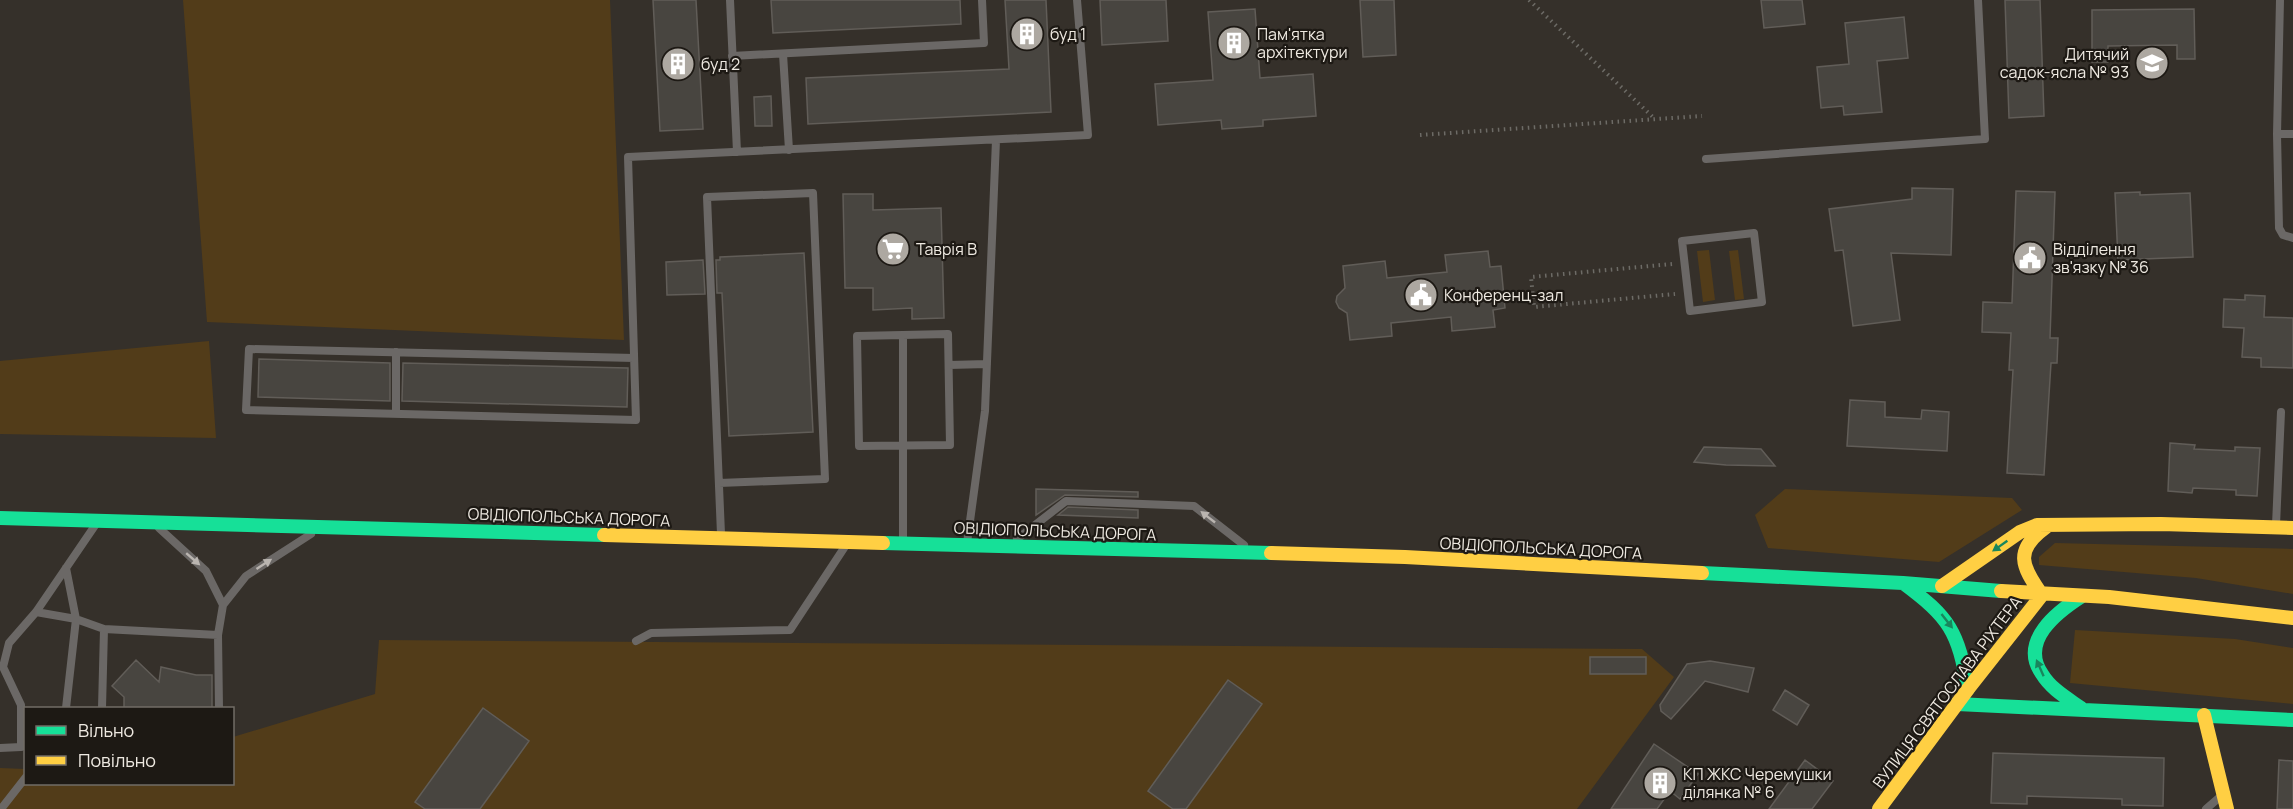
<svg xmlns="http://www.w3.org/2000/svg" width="2293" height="809" viewBox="0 0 2293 809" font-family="Manrope,sans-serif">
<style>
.green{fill:#523c19}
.building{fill:#484540;stroke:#615d58;stroke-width:1.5}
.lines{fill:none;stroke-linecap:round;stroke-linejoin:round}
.path{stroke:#6d6b66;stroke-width:4;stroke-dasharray:1.5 4.5;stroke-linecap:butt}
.lane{stroke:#6b6866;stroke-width:8}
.fast{stroke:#16e098;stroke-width:14}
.slow{stroke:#ffcf43;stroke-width:14}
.oneway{fill:#bab5b0}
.oneway2{fill:#19865d}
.labels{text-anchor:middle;stroke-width:4.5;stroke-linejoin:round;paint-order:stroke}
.poi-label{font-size:16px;fill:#eee9e1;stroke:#1d1914;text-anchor:start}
.street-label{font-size:16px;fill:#eee9e1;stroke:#1d1914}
</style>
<rect width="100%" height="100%" fill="#35302a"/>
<path class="green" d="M183,0H610L624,340L207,322Z
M1709,250L1715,300L1703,302L1697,251Z
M1738,250L1744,299L1735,300L1729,251Z
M209,341L216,438L0,434V361Z
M1785,489L2012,498L2022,510L1939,562L1768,548L1755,515Z
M2055,543L2293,549V594L2196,578L2039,565V557Z
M2075,630L2235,639L2293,648V704L2070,683Z
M379,640L1642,649L1674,677L1577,809H0V768L25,769L26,784H232L233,737L375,694Z"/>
<path class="building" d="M653,0H696L703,129L660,131Z
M771,0H960L961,24L773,33Z
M1005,0H1046L1051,112L808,124L806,78L1009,69Z
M1100,0H1166L1168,41L1102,45Z
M1360,0H1394L1396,55L1363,57Z
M1761,0H1802L1805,24L1764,28Z
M2005,0H2040L2044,116L2009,118Z
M1255,9L1260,78L1313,74L1316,116L1263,120V126L1222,129L1221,120L1158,125L1155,84L1213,80L1208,12Z
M2194,9L2195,59H2177V45L2108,46V62H2092V10Z
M1904,17L1908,58L1877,61L1882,112L1844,115L1843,106L1821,108L1817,67L1849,64L1845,23Z
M771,96L772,126H755L754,97Z
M1912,188L1953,189L1951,255L1891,253L1900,320L1853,326L1843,250L1835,251L1829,209L1912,199Z
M2016,191L2055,192L2050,338H2058L2057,363H2051L2044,475L2007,473L2013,370H2009L2011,333L1982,332L1983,302L2012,303Z
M2140,192V195L2190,193L2193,257L2118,260L2115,193Z
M843,194H873V210L941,208L944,318L912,319V308L873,310V288H845Z
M1488,251L1490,267L1501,266L1505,308L1493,310L1495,327L1452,331L1451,317L1391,323L1392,336L1350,340L1347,313L1339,308L1336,302L1337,296L1345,288L1343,266L1385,261L1387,278L1447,272L1445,255Z
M804,253L813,432L729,436L722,293H717L716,260H720V257Z
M703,260L705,294L667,295L666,262Z
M2245,295L2265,296L2264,317L2293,318V368L2261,367V358L2242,357L2244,328L2223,327L2224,299L2245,300Z
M259,359L390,363V401L258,397Z
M403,363L628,368L627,407L402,401Z
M1850,400L1885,402V417L1921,419L1922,410L1949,412L1947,451L1847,446Z
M2170,443L2195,445L2194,449L2235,451V447L2260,448L2257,496L2236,495V490L2193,488L2192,493L2168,491Z
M1704,447L1761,449L1775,466L1726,465L1694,462Z
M1036,489L1138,492V497L1065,495L1036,515Z
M1068,507L1138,510V518L1058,515Z
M1590,657H1646V674H1590Z
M136,660L159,682L161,667L196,675H212V708H124V697L112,686Z
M1710,661L1754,668L1748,692L1705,681L1671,719L1661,711L1660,705L1687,664Z
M1228,680L1262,704L1186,809H1173L1148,791Z
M1785,690L1809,705L1797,725L1773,710Z
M483,708L529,741L480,809H425L415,802Z
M1654,744L1698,774L1680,799L1670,791L1657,809H1611Z
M1993,753L2164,758L2163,806L2122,805V799L2027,796V804L1991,803Z
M1805,760L1833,781L1812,809H1769Z
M2279,760L2293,761V809H2277Z"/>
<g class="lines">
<path class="path" d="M1529,0L1655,119
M1420,135L1702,116
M1672,264L1531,277L1534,307L1675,294"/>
<path class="lane" d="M730,0L737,152
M2280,0L2277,134L2279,228L2283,235L2293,238
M783,54L789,150
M732,56L984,43L982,0
M2277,134H2293
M1706,159L1985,139L1978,0
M1754,233L1762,302L1690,311L1682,241Z
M948,334L950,445L859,446L857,336Z
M903,335V539
M634,358L249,349L246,410L636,420L628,157L1088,135L1077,0
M949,365L987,364
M396,414V352
M719,483L825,479L813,193L707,197L721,534
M2276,525L2281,412
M159,528L206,571L223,605
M1017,539L1066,501L1194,506L1244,545
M967,543L985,411L996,140
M66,568L76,619L66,708
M36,612L76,619L104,629L218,635L223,605L246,576L311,534
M218,635L219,708
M636,641L651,633L790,630L846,545
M102,708L104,629
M0,748L21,747V705L3,667L9,643L36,612L96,524
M1,809L26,777
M2206,809L2221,796"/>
<path class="fast" d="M0,518L604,535
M883,543L1271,553
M1702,573L1903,583L2001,591
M1903,583C1950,618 1958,631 1968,689
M1957,704L2293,720
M2081,708C2067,698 2051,689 2042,674C2019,641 2057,612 2082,596"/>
<path class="slow" d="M604,535L883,543
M1271,553L1405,557L1702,573
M1942,586L2020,532L2037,525L2161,524L2293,528
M2001,591L2109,597L2293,618
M2204,715L2227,809
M1879,809L1968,689L2042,595C2021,566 2014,550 2046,527"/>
</g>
<defs><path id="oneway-solid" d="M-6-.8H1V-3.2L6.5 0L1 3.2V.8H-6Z" transform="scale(1.5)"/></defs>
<g class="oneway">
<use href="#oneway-solid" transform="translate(1208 517) rotate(-142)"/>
<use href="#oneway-solid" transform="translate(193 559) rotate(41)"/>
<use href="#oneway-solid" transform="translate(264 564) rotate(-33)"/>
</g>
<g class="oneway2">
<use href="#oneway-solid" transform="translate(2000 546) rotate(145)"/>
<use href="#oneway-solid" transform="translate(1947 621) rotate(52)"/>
<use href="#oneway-solid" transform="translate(2040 668) rotate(-114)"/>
</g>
<defs>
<symbol id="building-disc" viewBox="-11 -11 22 22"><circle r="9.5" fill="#ada8a1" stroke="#1d1914"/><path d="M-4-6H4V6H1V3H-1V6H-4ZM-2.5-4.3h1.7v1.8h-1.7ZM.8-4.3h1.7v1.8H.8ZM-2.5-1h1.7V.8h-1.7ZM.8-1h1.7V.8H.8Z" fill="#fff"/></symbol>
<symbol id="school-disc" viewBox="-11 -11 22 22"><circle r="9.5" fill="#ada8a1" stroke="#1d1914"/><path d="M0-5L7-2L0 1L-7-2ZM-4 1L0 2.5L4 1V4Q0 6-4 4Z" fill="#fff"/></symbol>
<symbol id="supermarket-disc" viewBox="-11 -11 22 22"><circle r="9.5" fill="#ada8a1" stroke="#1d1914"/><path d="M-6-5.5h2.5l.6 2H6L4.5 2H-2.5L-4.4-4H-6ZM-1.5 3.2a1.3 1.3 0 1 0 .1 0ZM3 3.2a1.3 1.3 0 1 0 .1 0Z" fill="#fff"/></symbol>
<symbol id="civic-disc" viewBox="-11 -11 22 22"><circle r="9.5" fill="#ada8a1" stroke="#1d1914"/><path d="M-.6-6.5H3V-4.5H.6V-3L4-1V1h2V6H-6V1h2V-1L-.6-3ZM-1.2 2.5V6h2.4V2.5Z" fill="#fff"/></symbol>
</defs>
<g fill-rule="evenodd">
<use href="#building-disc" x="1008" y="15" width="38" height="38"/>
<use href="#building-disc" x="1215" y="24" width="38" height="38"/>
<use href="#school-disc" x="2133" y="44" width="38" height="38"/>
<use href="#building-disc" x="659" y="45" width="38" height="38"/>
<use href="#supermarket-disc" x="874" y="230" width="38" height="38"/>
<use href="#civic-disc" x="2011" y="239" width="38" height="38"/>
<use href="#civic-disc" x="1402" y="276" width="38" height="38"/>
<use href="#building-disc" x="1641" y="764" width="38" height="38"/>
</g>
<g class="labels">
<g class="poi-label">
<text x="1050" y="40">буд 1</text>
<text x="1257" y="40">Пам'ятка<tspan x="1257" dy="18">архітектури</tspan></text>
<text x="2129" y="60" text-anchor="end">Дитячий<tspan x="2129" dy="18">садок-ясла № 93</tspan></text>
<text x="701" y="70">буд 2</text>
<text x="916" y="255">Таврія В</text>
<text x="2053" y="255">Відділення<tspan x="2053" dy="18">зв'язку № 36</tspan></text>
<text x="1444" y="301">Конференц-зал</text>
<text x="1683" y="780">КП ЖКС Черемушки<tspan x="1683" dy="18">ділянка № 6</tspan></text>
</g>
<g class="street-label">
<text transform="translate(569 517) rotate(2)" y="6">ОВІДІОПОЛЬСЬКА ДОРОГА</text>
<text transform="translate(1055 531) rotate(2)" y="6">ОВІДІОПОЛЬСЬКА ДОРОГА</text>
<text transform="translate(1541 548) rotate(3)" y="6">ОВІДІОПОЛЬСЬКА ДОРОГА</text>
<text transform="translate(1947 692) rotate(-53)" y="6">ВУЛИЦЯ СВЯТОСЛАВА РІХТЕРА</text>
</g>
</g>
<rect x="24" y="707" width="210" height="78" fill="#1d1914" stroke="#716c66" stroke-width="1.5"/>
<rect x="36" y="726" width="30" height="9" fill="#16e098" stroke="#716c66" stroke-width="1.5"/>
<text x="78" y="737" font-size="18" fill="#eee9e1">Вільно</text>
<rect x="36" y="756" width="30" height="9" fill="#ffcf43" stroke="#716c66" stroke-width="1.5"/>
<text x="78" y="767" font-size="18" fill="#eee9e1">Повільно</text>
</svg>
